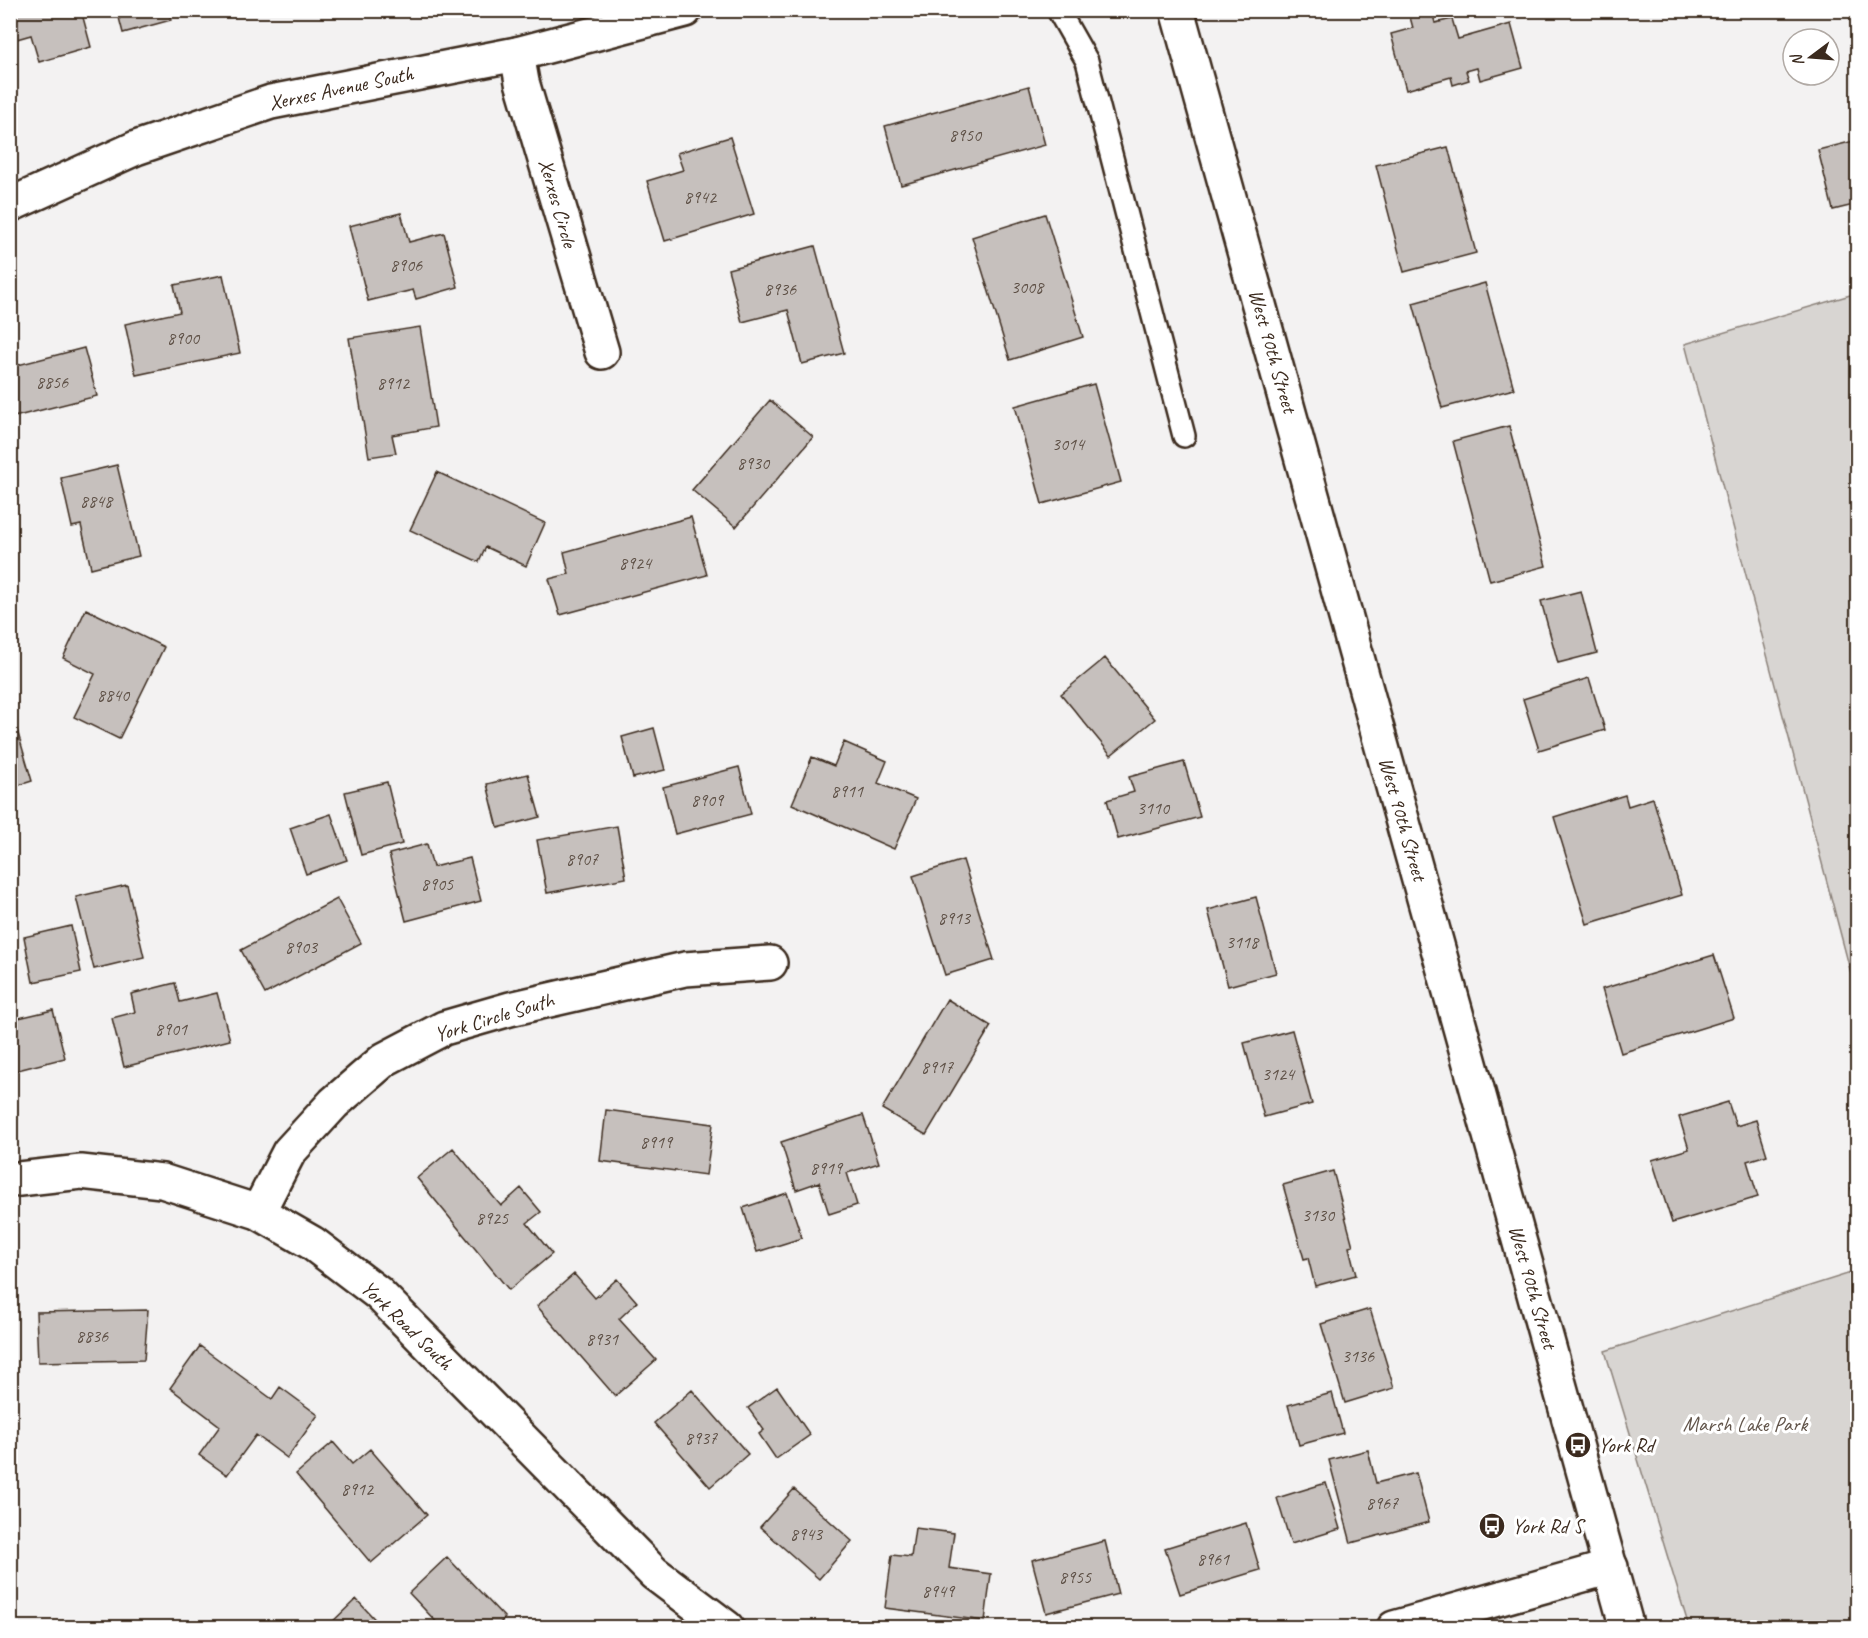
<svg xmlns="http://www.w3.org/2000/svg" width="1868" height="1638" viewBox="0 0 1868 1638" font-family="Caveat,sans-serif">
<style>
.green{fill:#d8d5d2;stroke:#8a8078;stroke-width:1.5}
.building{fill:#c6c0bd;stroke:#3b2a1e;stroke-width:1.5}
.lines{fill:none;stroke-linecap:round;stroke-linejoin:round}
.service-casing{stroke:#3b2a1e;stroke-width:26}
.minor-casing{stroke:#3b2a1e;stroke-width:38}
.tertiary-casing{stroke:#3b2a1e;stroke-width:38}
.service{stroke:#fff;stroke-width:21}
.minor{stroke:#fff;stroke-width:33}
.tertiary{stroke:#fff;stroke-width:33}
.labels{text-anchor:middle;stroke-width:6;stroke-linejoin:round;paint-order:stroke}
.number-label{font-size:18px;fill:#5e5046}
.street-label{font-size:21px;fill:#3b2a1e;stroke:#fff}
.park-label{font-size:21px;fill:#62554b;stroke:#fff}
.poi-label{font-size:21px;fill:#3b2a1e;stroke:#fff;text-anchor:start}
</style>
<rect width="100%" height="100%" fill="#f3f2f2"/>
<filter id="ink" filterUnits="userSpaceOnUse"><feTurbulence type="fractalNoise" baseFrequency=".0167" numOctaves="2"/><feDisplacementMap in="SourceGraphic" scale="12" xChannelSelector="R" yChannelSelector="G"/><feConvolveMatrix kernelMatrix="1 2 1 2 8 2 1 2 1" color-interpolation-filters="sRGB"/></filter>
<g filter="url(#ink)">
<path class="green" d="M1857,293H1858L1857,996L1685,344Z
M1857,1271V1627H1689L1605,1351Z"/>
<path class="building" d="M10,10H81L91,47L39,62L31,35L10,41Z
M117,10H168L171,20L123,33Z
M1408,10H1432L1435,23L1452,19L1458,39L1511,24L1523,68L1480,80L1477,68L1466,71L1469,80L1453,85L1451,77L1406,90L1391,34L1413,28Z
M1029,86L1045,145L901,185L885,126Z
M730,137L754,214L665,241L647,181L683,170L677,153Z
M1858,140V204L1833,210L1818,150Z
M1448,147L1476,253L1404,272L1376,165Z
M401,213L409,242L444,233L458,287L416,299L413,290L368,301L349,226Z
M1045,214L1083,337L1010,360L972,237Z
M815,246L844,353L802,364L788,310L742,322L728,269Z
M223,275L240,353L136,375L125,324L180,312L174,285Z
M1485,283L1514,389L1442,408L1413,303Z
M420,327L436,427L392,435L396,453L369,457L349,338Z
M84,348L97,396L10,418V367Z
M1094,384L1121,482L1042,504L1015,406Z
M770,400L813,437L736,527L692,490Z
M1509,426L1546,566L1490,581L1453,441Z
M117,465L139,556L91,568L81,525L72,527L61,478Z
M437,472L545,523L526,566L486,547L479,562L410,530Z
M691,517L707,575L560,615L549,579L569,574L564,552Z
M1581,591L1597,653L1558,663L1541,601Z
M86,609L164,647L119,739L74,717L95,674L63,658Z
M1105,658L1155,719L1111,755L1061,694Z
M1589,678L1605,730L1539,750L1523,699Z
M654,728L665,770L633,778L622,737Z
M17,730L32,781L10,788V732Z
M844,742L887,761L878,783L916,799L894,849L792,804L812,757L834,766Z
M1184,762L1200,817L1118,839L1107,800L1134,792L1129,777Z
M739,767L751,814L675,834L663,787Z
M528,774L540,817L498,828L487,784Z
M387,782L402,844L361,855L345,792Z
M1625,795L1628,806L1653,798L1682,895L1587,924L1554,817Z
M331,814L347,860L306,874L290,828Z
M617,826L626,878L547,893L537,840Z
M427,844L433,867L470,858L481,901L406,921L389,854Z
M963,860L994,960L945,975L913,876Z
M127,885L144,957L94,969L76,897Z
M1256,897L1276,973L1228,986L1208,910Z
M337,899L361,943L265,994L241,950Z
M71,926L81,972L33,982L24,937Z
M1714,955L1734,1018L1621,1053L1602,989Z
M175,983L180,1002L217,993L230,1040L124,1067L112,1018L135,1012L131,994Z
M947,999L991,1026L926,1135L882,1109Z
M53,1010L65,1058L10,1072V1020Z
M1292,1030L1312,1104L1264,1117L1244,1043Z
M1728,1102L1736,1126L1756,1120L1767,1155L1747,1161L1758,1197L1672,1223L1652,1160L1689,1149L1679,1117Z
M606,1110L713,1124L706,1175L600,1161Z
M863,1115L879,1163L847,1173L857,1205L829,1214L819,1182L796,1190L781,1142Z
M453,1148L501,1206L521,1188L541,1212L527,1223L552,1254L509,1290L417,1178Z
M1333,1171L1353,1246L1349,1247L1356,1275L1315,1286L1308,1258L1304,1259L1283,1185Z
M1858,1186V1210L1851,1188Z
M787,1193L802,1238L757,1252L743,1208Z
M574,1274L595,1298L617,1279L637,1302L619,1319L656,1360L615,1396L537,1306Z
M1370,1309L1394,1388L1345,1403L1321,1324Z
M148,1310L144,1360L38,1362L36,1312Z
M200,1346L272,1399L280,1387L318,1415L287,1458L256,1435L227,1475L199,1455L220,1426L170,1388Z
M777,1387L810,1435L776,1459L759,1434L764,1430L748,1408Z
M692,1390L748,1454L710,1487L654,1423Z
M1332,1393L1343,1433L1299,1445L1288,1405Z
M333,1442L352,1464L370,1449L427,1515L371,1563L296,1474Z
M1368,1450L1376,1483L1416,1473L1429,1522L1351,1543L1329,1460Z
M1326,1483L1340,1529L1291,1544L1277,1498Z
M794,1489L852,1541L819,1579L760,1527Z
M1246,1523L1260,1570L1180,1594L1165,1548Z
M915,1528L954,1533L949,1568L991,1574L985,1621L885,1608L892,1555L911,1557Z
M1105,1541L1118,1594L1046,1613L1032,1560Z
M447,1557L505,1618L495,1628H442L409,1593Z
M356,1599L383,1628H326Z"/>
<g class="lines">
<defs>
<path id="service" d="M1058,10L1087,61L1184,436"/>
<path id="minor" d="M517,54L522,82L602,352
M10,1180L81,1172L162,1181L258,1212L312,1243L378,1293L654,1573L727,1628
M258,1212L289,1152L334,1103L385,1059L444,1028L510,1009L685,969L770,963
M1394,1628L1611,1567"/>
<path id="tertiary" d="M1177,10L1627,1628
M10,205L136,148L271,102L517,54L685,10"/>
</defs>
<use href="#service" class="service-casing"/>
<use href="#minor" class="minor-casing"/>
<use href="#tertiary" class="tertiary-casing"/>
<use href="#service" class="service"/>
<use href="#minor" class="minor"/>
<use href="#tertiary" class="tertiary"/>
</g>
</g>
<defs>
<symbol id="bus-disc" viewBox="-11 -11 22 22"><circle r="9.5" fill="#3b2a1e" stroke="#fff"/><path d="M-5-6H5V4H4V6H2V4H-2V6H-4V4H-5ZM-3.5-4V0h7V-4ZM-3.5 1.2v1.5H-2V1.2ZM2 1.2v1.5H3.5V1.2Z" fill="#fff"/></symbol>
</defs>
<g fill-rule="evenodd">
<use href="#bus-disc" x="1563" y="1430" width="30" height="30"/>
<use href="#bus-disc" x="1477" y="1511" width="30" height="30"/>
</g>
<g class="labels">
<g class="number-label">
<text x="965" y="141">8950</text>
<text x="700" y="203">8942</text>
<text x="406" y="271">8906</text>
<text x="1027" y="293">3008</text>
<text x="780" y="295">8936</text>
<text x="183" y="344">8900</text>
<text x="52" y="388">8856</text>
<text x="393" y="389">8912</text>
<text x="1068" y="450">3014</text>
<text x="753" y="469">8930</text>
<text x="96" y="507">8848</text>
<text x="635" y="569">8924</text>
<text x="113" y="701">8840</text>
<text x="847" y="797">8911</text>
<text x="707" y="806">8909</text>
<text x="1153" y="814">3110</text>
<text x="582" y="865">8907</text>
<text x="437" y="890">8905</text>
<text x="954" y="924">8913</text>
<text x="1242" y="948">3118</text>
<text x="301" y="953">8903</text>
<text x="171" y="1035">8901</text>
<text x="937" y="1073">8917</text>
<text x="1278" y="1080">3124</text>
<text x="656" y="1148">8919</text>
<text x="826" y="1174">8919</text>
<text x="1318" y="1221">3130</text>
<text x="492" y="1224">8925</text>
<text x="92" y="1342">8836</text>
<text x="602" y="1345">8931</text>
<text x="1358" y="1362">3136</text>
<text x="701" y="1444">8937</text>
<text x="357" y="1495">8912</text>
<text x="1382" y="1509">8967</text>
<text x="806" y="1540">8943</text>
<text x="1213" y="1565">8961</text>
<text x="1075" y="1583">8955</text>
<text x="938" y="1597">8949</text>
</g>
<g class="street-label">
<text transform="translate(341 88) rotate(-12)" y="7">Xerxes Avenue South</text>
<text transform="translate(558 203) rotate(74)" y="7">Xerxes Circle</text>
<text transform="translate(1273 351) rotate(74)" y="7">West 90th Street</text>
<text transform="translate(1403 819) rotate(74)" y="7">West 90th Street</text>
<text transform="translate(494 1017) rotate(-17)" y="7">York Circle South</text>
<text transform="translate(1533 1287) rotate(74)" y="7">West 90th Street</text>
<text transform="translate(407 1325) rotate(44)" y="7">York Road South</text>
</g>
<g class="park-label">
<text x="1745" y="1431">Marsh Lake Park</text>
</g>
<g class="poi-label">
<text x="1598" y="1452">York Rd</text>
<text x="1512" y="1533">York Rd S</text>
</g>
</g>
<rect width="1868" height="1638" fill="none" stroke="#fff" stroke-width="36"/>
<rect x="18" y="18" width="1832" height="1602" fill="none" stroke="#3b2a1e" stroke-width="2" filter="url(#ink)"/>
<g transform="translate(1811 57) rotate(254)"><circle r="28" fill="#ffffff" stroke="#b1aaa5" stroke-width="1.5"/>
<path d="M0-4.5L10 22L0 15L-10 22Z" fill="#3b2a1e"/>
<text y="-9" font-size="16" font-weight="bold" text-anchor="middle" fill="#3b2a1e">N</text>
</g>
</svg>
